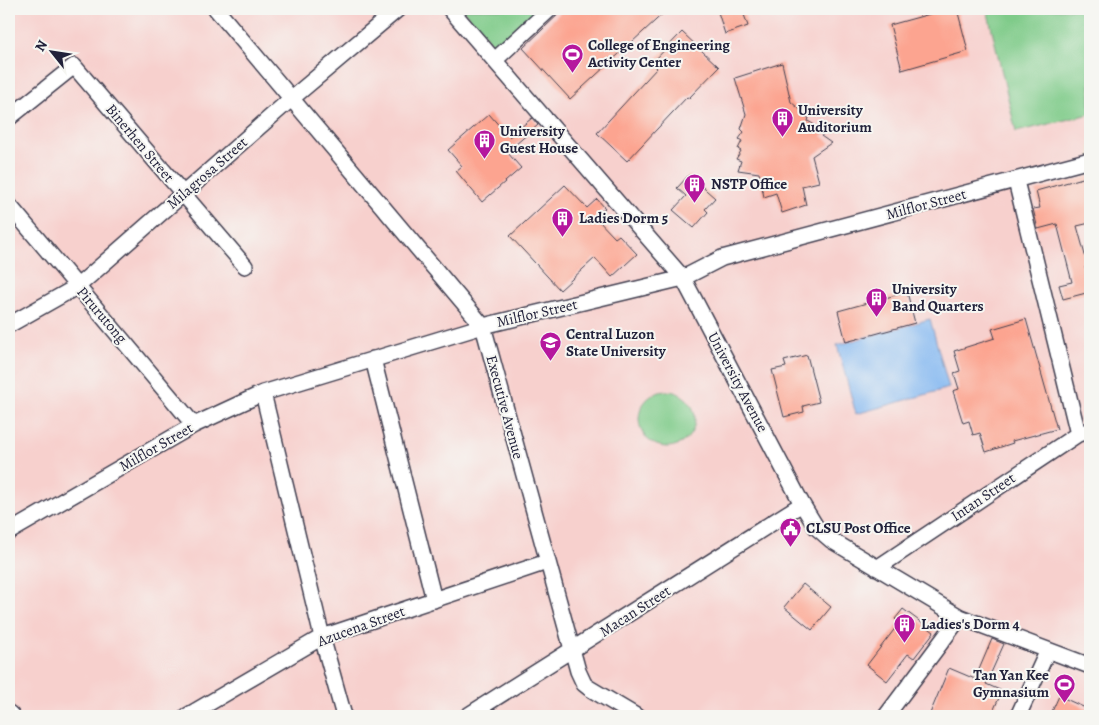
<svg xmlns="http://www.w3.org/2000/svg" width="1099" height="725" viewBox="0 0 1099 725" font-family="Alegreya,serif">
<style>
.built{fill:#f7d0cd}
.green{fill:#7fcb89;stroke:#507662}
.water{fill:#83b7f1;stroke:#526c96}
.building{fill:#fca490}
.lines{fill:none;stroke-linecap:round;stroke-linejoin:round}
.street-casing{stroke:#403e4f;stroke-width:18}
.street{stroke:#fff;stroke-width:15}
.labels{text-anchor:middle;stroke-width:4;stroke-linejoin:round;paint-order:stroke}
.poi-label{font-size:15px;font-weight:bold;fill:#22223b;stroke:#f6f6f2;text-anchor:start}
.street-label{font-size:15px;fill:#22223b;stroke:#f6f6f2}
</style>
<rect width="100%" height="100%" fill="#f6f6f2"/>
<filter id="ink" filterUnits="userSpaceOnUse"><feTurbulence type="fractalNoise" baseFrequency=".02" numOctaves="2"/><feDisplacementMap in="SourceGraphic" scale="10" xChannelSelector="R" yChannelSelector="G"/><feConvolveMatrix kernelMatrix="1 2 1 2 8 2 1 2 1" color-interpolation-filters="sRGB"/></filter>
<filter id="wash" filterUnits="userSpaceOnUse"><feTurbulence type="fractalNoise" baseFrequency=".0096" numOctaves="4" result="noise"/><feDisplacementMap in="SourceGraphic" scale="20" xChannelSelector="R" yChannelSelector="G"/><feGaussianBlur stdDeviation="1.12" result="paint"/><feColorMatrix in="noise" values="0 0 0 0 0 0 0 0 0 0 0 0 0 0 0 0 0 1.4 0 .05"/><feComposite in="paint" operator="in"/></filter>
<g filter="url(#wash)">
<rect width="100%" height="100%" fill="#ece0c0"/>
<path class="built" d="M9,9H1090V716H9Z"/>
<path class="green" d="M462,9H539L496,48Z
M987,9H1090V114L1016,132Z
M639 419a28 28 0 1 1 56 0a28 28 0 1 1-56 0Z"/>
<path class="water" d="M930,319L949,388L856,414L837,345Z"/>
<g id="blocks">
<path class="building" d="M564,9H668L570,99L523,48Z
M717,9H742L748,26L725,34Z
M948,9H957L968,51L902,70L890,25Z
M682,32L719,67L689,98L687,97L627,161L597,133L657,68L652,63Z
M782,63L791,102L803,112L802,114L809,118L808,121L816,126L814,129L824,133L821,136L831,143L812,156L819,182L802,186L806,205L782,213L776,193L764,197L759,173L738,170L741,161L736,159L741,151L738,149L742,141L739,139L744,132L741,129L746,114L735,78Z
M489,114L509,137L532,118L538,125L507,152L521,168L482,202L456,171L462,166L448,150Z
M689,175L715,198L705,209L708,212L694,228L673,210L686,196L677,188Z
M1090,176V223L1077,226L1088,266L1085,267L1090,292L1063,299L1059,285L1072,282L1057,224L1038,229L1033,209L1040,208L1036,191Z
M565,185L587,208L597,199L605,208L595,217L615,238L619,235L637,254L612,277L595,258L560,290L510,236Z
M907,292L915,323L846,342L838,311Z
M1026,319L1057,429L1012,441L1013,443L986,452L980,433L973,435L969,421L963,423L953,391L959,389L954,373L960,371L954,351L995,338L992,329Z
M807,355L819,402L803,406L804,412L784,417L772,370L786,367L784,361Z
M803,584L831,607L812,630L784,607Z
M903,609L934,632L914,658L908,654L887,681L867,665L900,622L895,619Z
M992,639L1004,644L986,684L1002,691L991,716H929L949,668L975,679Z
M1059,696L1090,710V716H1050Z"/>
</g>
</g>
<g filter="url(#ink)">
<use href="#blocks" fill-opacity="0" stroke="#403e4f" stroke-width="1"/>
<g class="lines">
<defs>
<path id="street" d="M216,9L483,326L578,671L584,684L589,688L636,716
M450,9L683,278L802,504L816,527L831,540L960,617L1090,666
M495,60L550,9
M9,118L74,66L245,266
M1016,181L1078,434
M9,205L194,425
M9,325L78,286L291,99L398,9
M373,359L434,600
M263,393L322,637L344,716
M9,532L194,425L263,393L483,326L683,278L722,258L1090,160
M877,568L1078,434L1090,431
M9,713L12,716
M187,716L322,637L547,562
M467,716L802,504
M886,716L960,617
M1018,716L1048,650"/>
</defs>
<use href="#street" class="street-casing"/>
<use href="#street" class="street"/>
</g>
</g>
<defs>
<symbol id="stadium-pin" viewBox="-11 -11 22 30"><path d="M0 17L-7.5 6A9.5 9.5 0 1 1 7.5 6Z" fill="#b5179e" stroke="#f6f6f2"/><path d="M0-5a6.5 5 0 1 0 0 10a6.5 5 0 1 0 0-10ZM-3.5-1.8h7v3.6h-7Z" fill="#fff"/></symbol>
<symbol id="building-pin" viewBox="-11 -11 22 30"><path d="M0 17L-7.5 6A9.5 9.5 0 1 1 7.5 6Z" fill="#b5179e" stroke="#f6f6f2"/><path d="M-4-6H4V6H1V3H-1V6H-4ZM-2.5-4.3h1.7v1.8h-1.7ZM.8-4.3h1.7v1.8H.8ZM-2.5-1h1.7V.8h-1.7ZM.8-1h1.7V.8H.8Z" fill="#fff"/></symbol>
<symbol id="university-pin" viewBox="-11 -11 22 30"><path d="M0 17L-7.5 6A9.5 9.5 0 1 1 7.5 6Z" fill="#b5179e" stroke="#f6f6f2"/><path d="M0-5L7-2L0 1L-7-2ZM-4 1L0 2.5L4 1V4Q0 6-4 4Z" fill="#fff"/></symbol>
<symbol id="civic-pin" viewBox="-11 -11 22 30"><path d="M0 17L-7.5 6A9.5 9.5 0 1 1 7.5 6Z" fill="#b5179e" stroke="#f6f6f2"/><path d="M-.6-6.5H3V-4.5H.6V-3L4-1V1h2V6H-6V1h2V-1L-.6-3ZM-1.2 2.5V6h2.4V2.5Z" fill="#fff"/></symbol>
</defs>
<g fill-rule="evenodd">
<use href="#stadium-pin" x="560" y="42" width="25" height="34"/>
<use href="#building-pin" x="770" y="106" width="25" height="34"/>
<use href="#building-pin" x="472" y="128" width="25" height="34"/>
<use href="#building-pin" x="682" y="172" width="25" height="34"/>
<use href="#building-pin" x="550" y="206" width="25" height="34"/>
<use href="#building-pin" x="864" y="286" width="25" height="34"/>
<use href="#university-pin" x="538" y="330" width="25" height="34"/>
<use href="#civic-pin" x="778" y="516" width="25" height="34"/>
<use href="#building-pin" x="892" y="612" width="25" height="34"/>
<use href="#stadium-pin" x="1052" y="672" width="25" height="34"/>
</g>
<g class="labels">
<g class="poi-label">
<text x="588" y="50">College of Engineering<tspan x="588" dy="17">Activity Center</tspan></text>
<text x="798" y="115">University<tspan x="798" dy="17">Auditorium</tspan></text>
<text x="500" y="136">University<tspan x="500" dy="17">Guest House</tspan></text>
<text x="711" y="189">NSTP Office</text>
<text x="579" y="223">Ladies Dorm 5</text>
<text x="892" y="294">University<tspan x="892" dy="17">Band Quarters</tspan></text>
<text x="566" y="339">Central Luzon<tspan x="566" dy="17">State University</tspan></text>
<text x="806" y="533">CLSU Post Office</text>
<text x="921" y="629">Ladies's Dorm 4</text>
<text x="1049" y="680" text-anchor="end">Tan Yan Kee<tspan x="1049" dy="17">Gymnasium</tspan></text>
</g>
<g class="street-label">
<text transform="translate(140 143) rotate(50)" y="5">Binerhen Street</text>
<text transform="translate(207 173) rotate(-41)" y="5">Milagrosa Street</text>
<text transform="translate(926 204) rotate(-15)" y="5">Milflor Street</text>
<text transform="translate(537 313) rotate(-13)" y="5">Milflor Street</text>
<text transform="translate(102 315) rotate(50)" y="5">Pirurutong</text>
<text transform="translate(738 382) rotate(62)" y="5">University Avenue</text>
<text transform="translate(505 407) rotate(75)" y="5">Executive Avenue</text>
<text transform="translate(156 447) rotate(-30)" y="5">Milflor Street</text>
<text transform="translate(983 497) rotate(-34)" y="5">Intan Street</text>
<text transform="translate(635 611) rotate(-33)" y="5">Macan Street</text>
<text transform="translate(361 626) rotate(-20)" y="5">Azucena Street</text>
</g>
</g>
<rect width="1099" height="725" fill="none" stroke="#f6f6f2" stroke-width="30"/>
<g transform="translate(52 52) rotate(300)" stroke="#f6f6f2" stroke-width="4" paint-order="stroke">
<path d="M0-4L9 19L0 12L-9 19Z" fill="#22223b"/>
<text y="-8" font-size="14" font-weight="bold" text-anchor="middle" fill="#22223b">N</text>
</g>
</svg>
